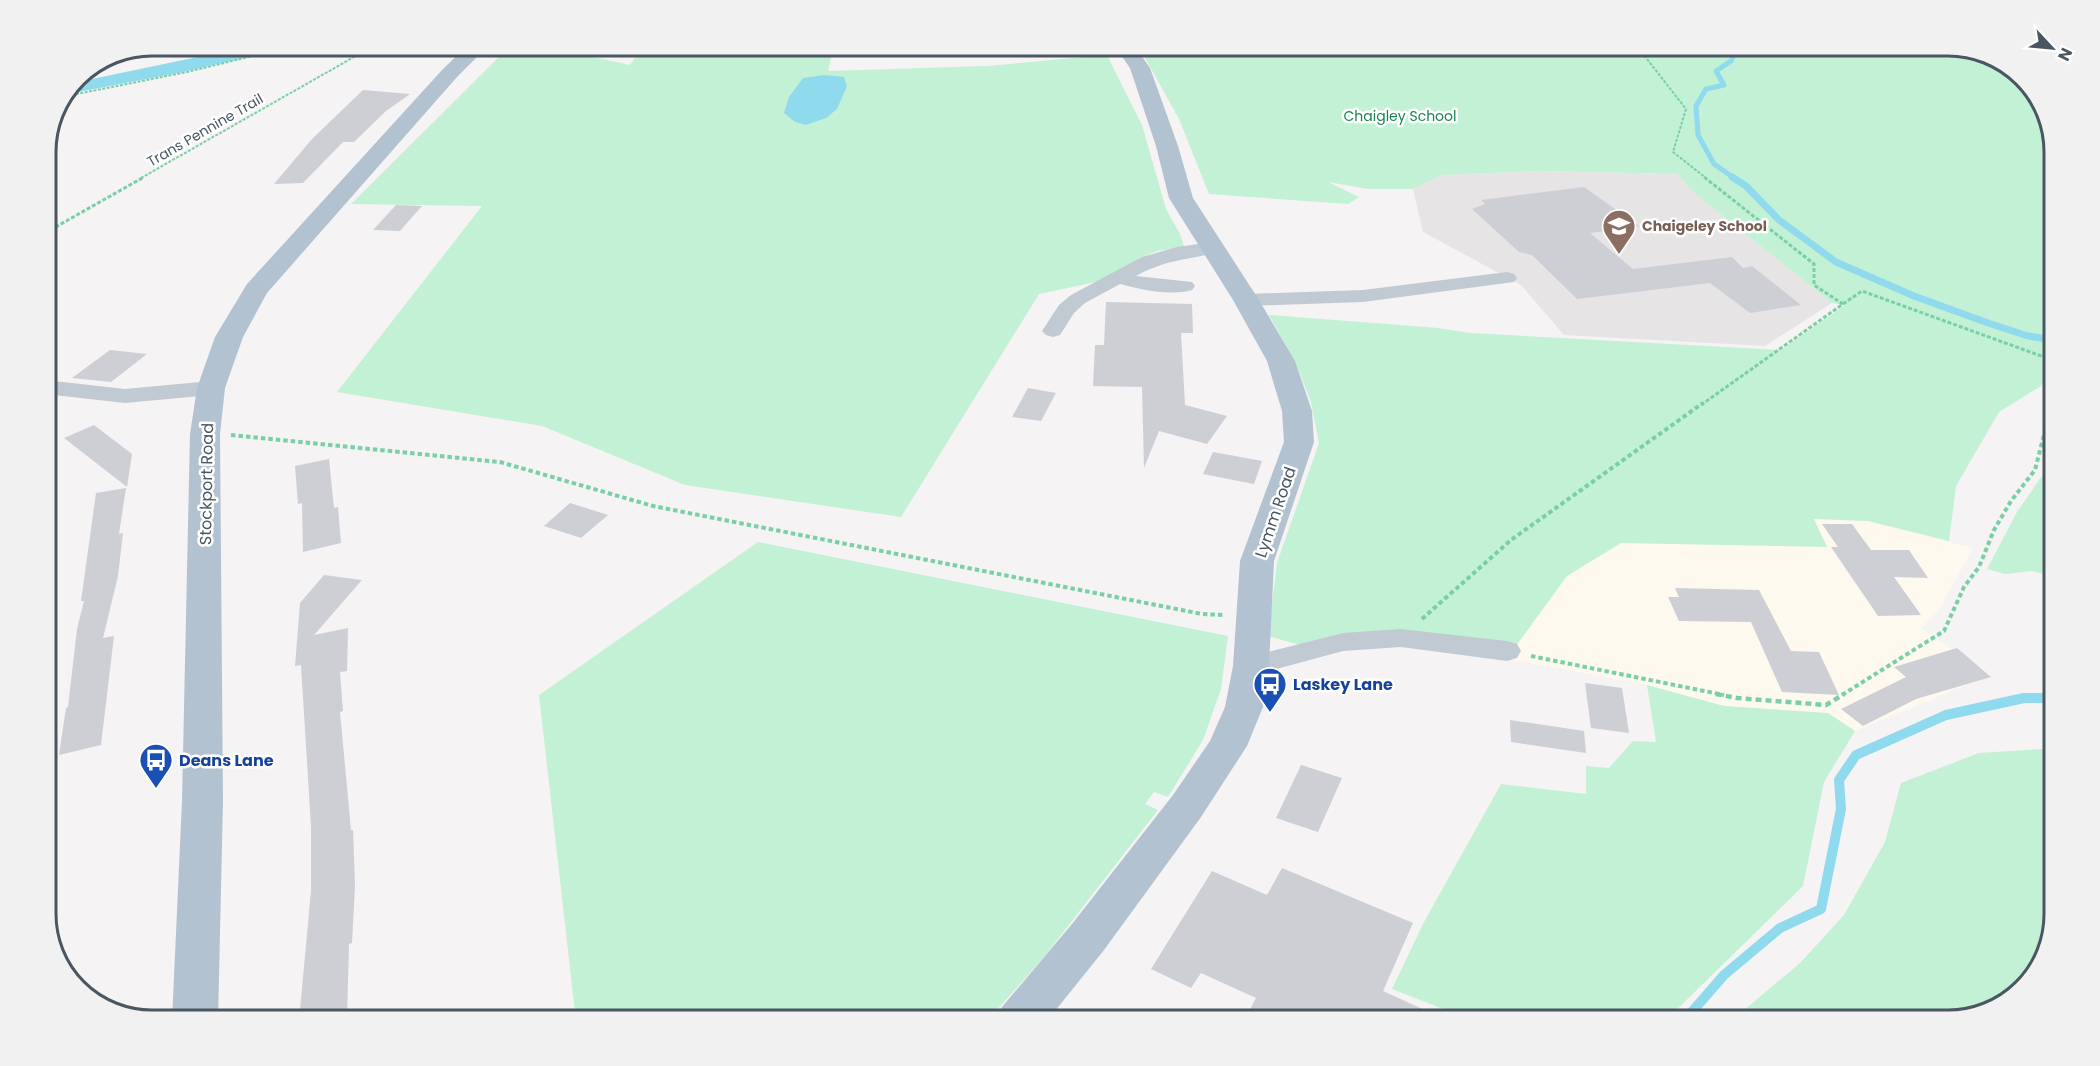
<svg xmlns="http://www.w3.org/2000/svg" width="2100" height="1066" viewBox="0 0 2100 1066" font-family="Poppins,sans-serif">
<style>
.commercial{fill:#fdf9ef}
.education{fill:#e6e4e5}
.green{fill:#c3f1d5}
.water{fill:#90daee}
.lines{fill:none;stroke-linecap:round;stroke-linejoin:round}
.stream-far2{stroke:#90daee;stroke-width:5}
.stream-far1{stroke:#90daee;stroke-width:7}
.stream{stroke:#90daee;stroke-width:10}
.canal{fill:#90daee;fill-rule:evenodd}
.building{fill:#cdcfd5}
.path-far3{stroke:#7ad0a6;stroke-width:2;stroke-dasharray:3 1.5;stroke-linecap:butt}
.path-far2{stroke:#7ad0a6;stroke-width:3;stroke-dasharray:4 2;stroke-linecap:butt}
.path-far1{stroke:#7ad0a6;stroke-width:4;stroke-dasharray:4.5 3;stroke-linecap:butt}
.path{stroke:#7ad0a6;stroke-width:4.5;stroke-dasharray:6 4;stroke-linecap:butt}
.minor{fill:#c1cad2;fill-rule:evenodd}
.major{fill:#b3c2d1;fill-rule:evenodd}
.labels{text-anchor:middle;stroke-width:5;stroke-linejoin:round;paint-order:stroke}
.far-park-label{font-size:14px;fill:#17864f;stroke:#fff}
.far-street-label{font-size:14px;fill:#4a5661;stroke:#fff}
.far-education-label{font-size:14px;font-weight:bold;fill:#785e54;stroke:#fff;text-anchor:start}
.street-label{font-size:16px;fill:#4a5661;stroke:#fff}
.transit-label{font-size:16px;font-weight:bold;fill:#164399;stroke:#fff;text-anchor:start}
.rim{fill:none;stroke:#4a5661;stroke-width:3}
</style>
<rect width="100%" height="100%" fill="#f5f3f3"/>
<path class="commercial" d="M1814,519L1868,521L1973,548L1939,610L1921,628L1991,675L1855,731L1828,713L1724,706L1647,685L1503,658L1516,645L1567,576L1621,543L1826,547Z"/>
<path class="education" d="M1541,171L1677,174L1694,193L1832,303L1765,346L1564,335L1521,285L1423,232L1413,189L1442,175Z"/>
<path class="green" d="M511,45H538L630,65L644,45H834L828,71L987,66L1107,55L1142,125L1166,209L1180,234L1184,247L1157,251L1139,258L1127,268L1096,282L1039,294L901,517L685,485L542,426L337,392L482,206L351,204Z
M1138,45H1949L1996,56L2037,92L2055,144V366L2051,367L2041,386L1999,412L1956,486L1949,541L1868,521L1814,519L1827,547L1621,543L1567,576L1516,646L1300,645L1268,636L1277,563L1319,443L1311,402L1296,364L1269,315L1438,328L1470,333L1781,350L1845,305L1832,303L1694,193L1677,174L1541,171L1442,175L1413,189H1368L1328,182L1359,197L1348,204L1209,194L1179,119Z
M2055,431V577L2032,571L2005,574L1987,569L2017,512L2046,470Z
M758,542L1228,636L1221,689L1203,740L1168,797L1154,792L1145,804L1158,810L1044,957L987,1021H576L539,695Z
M1647,685L1724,706L1828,713L1855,731L1824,782L1803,886L1665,1021H1474L1392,989L1424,922L1501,784L1586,794V766L1609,768L1633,741L1656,742Z
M2055,748V915L2044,962L2008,1003L1949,1021H1731L1800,963L1844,915L1885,842L1901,783L1979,753Z"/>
<path class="water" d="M824,75L844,77L847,86L837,109L826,118L806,125L795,122L784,113L789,97L803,78Z"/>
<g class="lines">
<path class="stream-far2" d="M1734,178L1714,164L1698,135L1696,106L1706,89L1724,85L1716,71L1731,61L1739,45"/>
<path class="stream-far1" d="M1732,177L1746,186L1779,220L1836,262L1914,296L1988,323L2028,336L2055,340"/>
<path class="stream" d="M1684,1021L1724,975L1780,928L1821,909L1841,809L1839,780L1856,755L1946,715L2024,698H2055"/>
<path class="canal" d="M255,45H284L282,49L183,72L68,94L73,83Z"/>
</g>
<path class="building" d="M363,90L410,94L386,111L354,142H343L303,183L274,184L312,139Z
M1584,187L1639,226L1590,233L1633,269L1732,257L1743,268L1752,266L1801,305L1750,313L1710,283L1577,299L1532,255L1519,252L1472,209L1485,204L1481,200Z
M396,205L422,206L400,231L373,230Z
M1106,302L1192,304L1193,333H1181L1185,405L1227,416L1207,444L1159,431L1144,468L1142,387L1093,386L1095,345H1104Z
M110,350L147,354L111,382L72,378Z
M1028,388L1056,393L1041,421L1012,417Z
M94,425L132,454L127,487L64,438Z
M1213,452L1262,461L1254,484L1203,474Z
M329,459L334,508L338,507L341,543L303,552L302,503L298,504L295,466Z
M126,488L119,534L123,533L118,576L103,638L114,636L101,745L59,755L66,708L68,707L77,629L84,601H81L96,493Z
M570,503L608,515L581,538L544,526Z
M1822,524H1852L1871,550H1909L1928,578L1894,577L1921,615L1878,616L1831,547H1838Z
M324,575L362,580L314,635L348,628L347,671L340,672L343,711L340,712L351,830H353L355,885L352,943L349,944L347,1017L330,1021H299L311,891V827L301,665L295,666L300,603Z
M1675,588L1759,590L1791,651L1819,652L1839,695L1782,692L1751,622L1679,621L1668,597H1679Z
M1957,648L1991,677L1916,699L1863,726L1841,709L1906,677L1894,667Z
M1585,683L1622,688L1629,733L1591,728Z
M1510,720L1584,731L1586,753L1511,742Z
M1301,765L1342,778L1318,832L1276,818Z
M1282,868L1413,923L1383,991L1449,1021H1244L1256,998L1201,973L1191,988L1151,969L1212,871L1267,895Z"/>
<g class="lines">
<path class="path-far3" d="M1636,45L1686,109L1673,152L1706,178
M67,96L187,72L298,45
M141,178L375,45"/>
<path class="path-far2" d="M45,233L144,177
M1843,304L1862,291L2055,361
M1701,405L1843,304L1814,285V264L1704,177"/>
<path class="path-far1" d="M231,435L500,462L653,506L1202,614L1223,615
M1422,619L1511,540L1703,403
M1531,656L1724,695
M1842,695L1944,631L1964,587L1979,567L1994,530L2011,501L2035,470L2047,423L2055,416"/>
<path class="path" d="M1716,694L1737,698L1826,705L1844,694"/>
<path class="minor" d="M1213,242L1220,244L1223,248L1220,252C1187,260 1167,259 1136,276L1192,282L1195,286L1192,290C1170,296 1142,290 1120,284L1085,303L1074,313L1060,335L1053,337L1046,335L1042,331L1059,305L1071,295L1142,257L1177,247Z
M1507,272L1514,274L1517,278L1514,282L1363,302L1246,306L1239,304L1236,300L1239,296L1246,294L1363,290Z
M45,380L125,389L211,381L219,383L222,388L219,393L211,395L125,403L45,394Z
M1401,629L1507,641L1517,644L1521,651L1517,658L1507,661L1401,647L1343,651L1251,676L1241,673L1237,666L1241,659L1343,633Z"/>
<path class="major" d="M468,45H489L457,77L267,293L243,337L225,388L220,434L223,801L218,1021H172L182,801L190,434L197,388L215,337L247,284L443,69Z
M1114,45H1134L1150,68L1178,146L1193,198L1259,300L1295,361L1312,411L1314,442L1274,561L1269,666L1263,707L1247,746L1201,817L1104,950L1047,1021H996L1002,1007L1072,924L1173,795L1210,741L1225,707L1233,666L1240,561L1284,442L1282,411L1267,361L1233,300L1169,198L1156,146L1130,68Z"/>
</g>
<defs>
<symbol id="school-pin" viewBox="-11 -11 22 30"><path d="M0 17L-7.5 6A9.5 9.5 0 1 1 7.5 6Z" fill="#8d6e63" stroke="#fff"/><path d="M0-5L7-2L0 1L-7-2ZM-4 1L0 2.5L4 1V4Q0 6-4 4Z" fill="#fff"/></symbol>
<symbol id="bus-pin" viewBox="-11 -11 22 30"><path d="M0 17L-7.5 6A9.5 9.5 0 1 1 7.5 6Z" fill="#1a4fb4" stroke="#fff"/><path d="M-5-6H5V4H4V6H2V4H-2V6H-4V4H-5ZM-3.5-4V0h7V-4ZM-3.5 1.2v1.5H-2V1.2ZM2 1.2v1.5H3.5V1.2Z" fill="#fff"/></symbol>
</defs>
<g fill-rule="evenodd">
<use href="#school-pin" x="1600" y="207" width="38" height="52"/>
<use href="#bus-pin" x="1251" y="665" width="38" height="52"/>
<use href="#bus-pin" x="137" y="741" width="38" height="52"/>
</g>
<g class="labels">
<g class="far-park-label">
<text x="1400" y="121">Chaigley School</text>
</g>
<g class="far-street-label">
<text transform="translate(205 130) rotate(-30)" y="5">Trans Pennine Trail</text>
</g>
<g class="far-education-label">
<text x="1642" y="231">Chaigeley School</text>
</g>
<g class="street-label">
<text transform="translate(206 484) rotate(-89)" y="6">Stockport Road</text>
<text transform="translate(1275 512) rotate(-71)" y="6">Lymm Road</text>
</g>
<g class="transit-label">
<text x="1293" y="690">Laskey Lane</text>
<text x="179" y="766">Deans Lane</text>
</g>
</g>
<path d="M0 0H2100V1066H0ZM152 56H1948A96 96 0 0 1 2044 152V914A96 96 0 0 1 1948 1010H152A96 96 0 0 1 56 914V152A96 96 0 0 1 152 56Z" fill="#f1f1f2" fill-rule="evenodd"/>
<path class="rim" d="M152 56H1948A96 96 0 0 1 2044 152V914A96 96 0 0 1 1948 1010H152A96 96 0 0 1 56 914V152A96 96 0 0 1 152 56Z"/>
<g transform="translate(2052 48) rotate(116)" stroke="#ffffff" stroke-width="4.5" paint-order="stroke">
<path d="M0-4.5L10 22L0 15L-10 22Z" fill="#4a5661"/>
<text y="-9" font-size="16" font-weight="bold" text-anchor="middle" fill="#4a5661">N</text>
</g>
</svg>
